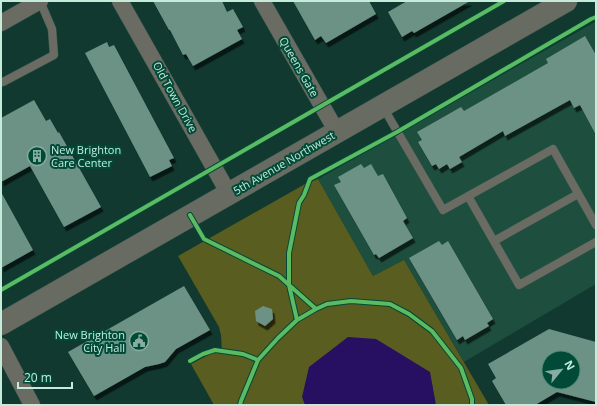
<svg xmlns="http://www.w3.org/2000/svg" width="597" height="406" viewBox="0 0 597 406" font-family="'Open Sans',sans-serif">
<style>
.built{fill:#1d4e3e}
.green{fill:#595d1f}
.water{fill:#270f61}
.building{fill:#6c9286;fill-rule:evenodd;filter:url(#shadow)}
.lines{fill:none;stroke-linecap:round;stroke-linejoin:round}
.lane-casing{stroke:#35564c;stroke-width:9}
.street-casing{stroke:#35564c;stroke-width:17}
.secondary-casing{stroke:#35564c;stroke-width:23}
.lane{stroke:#6a6b62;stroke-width:8}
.street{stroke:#6a6b62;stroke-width:16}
.secondary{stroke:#686b62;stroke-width:22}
.cycleway-casing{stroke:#004a37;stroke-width:6}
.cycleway{stroke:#5cba63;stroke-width:4}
.labels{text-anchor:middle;stroke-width:4;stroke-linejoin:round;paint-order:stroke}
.street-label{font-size:11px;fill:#c5ebdb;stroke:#004a37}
.poi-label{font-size:11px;fill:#c5ebdb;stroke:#004a37;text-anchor:start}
</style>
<defs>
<filter id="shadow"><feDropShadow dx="2.5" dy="4.5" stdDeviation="0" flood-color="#0009"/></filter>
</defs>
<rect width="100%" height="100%" fill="#11392f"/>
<path class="built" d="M595,22H596V284L464,362L404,260L373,276L318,179Z"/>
<path class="green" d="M318,179L373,276L404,260L489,405H214L191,364L214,352L222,353L221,335L219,327L178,256L305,184Z"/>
<path class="water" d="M348,337L376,339L430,372L436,405H305L302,397L309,367Z"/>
<path class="building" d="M153,1H222L227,12L233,9L243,27L237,30L242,39L193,66L186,54L183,55L170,30H169Z
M293,1H369L376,14L326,43L321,36L315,40Z
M407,1H470L414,33L412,31L402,37L388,12Z
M585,36L596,55V135L580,105L574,108L570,100L505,136L503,131L459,157L462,162L450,169L447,164L439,169L436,164L432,166L418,142L422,140L417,132L461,107L464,111L548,63L546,59Z
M107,42L109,47L114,45L174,158L169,160L172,166L150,177L85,53Z
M34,100L46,121L50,119L58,133L59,132L101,207L64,227L30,166L1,182V118Z
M361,164L364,168L371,164L378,176L383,174L407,218L403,221L413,238L379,258L376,254L374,255L334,185L341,182L338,177Z
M1,192L33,250L1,268Z
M439,241L442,245L448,241L493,319L487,323L489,326L465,340L463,336L457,340L409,258Z
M184,286L210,330L176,349L165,362L159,364L145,367L94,396L68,352Z
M263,306L272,309L273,319L265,326L256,321L255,311Z
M549,329L596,342V402L557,392L535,405H506L492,381L496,378L488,364ZM549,358H573V382H549Z"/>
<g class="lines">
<defs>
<path id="lane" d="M1,82H3L54,55L52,29L40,1
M383,107L443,210L553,149L596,225
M468,196L519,285L596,242
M494,241L578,194"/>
<path id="street" d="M120,1L229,194
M262,1L337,132
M1,23L40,1
M1,346L32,405"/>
<path id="secondary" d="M1,324L566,1"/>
</defs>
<use href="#lane" class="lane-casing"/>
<use href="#street" class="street-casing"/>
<use href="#secondary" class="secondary-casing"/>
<use href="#lane" class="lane"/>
<use href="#street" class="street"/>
<use href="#secondary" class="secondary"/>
<defs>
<path id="cycleway" d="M190,215L204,239L279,276L316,309
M1,290L504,1
M297,320L289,285V253L299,203L304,195L310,179L397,132L591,19L596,17
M190,361L203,354L215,350L243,354L258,360
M240,405L241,401L258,360L278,338L297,320L316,309L327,304L351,301L390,304L409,314L432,331L461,368L472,399V405"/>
</defs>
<use href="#cycleway" class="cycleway-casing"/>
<use href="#cycleway" class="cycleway"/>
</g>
<defs>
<symbol id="building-ring" viewBox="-11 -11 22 22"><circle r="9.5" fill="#004a37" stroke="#86ad9f" stroke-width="1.5"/><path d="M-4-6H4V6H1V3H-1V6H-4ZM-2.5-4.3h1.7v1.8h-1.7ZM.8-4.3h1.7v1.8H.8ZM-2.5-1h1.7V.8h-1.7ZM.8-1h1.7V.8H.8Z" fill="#86ad9f"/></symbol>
<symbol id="civic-ring" viewBox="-11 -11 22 22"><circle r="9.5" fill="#004a37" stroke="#86ad9f" stroke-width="1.5"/><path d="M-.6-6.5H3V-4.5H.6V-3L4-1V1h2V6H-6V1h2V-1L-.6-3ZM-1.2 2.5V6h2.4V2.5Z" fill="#86ad9f"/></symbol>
</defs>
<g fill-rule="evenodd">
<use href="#building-ring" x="26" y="145" width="22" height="22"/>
<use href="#civic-ring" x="128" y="330" width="22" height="22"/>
</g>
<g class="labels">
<g class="street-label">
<text transform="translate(299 67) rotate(60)" y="4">Queens Gate</text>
<text transform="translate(175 97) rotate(61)" y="4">Old Town Drive</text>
<text transform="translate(284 163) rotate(-30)" y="4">5th Avenue Northwest</text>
</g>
<g class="poi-label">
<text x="51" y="154">New Brighton<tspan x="51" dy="13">Care Center</tspan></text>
<text x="125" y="339" text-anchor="end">New Brighton<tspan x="125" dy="13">City Hall</tspan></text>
</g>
</g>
<rect width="597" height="406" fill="none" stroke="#c5ebdb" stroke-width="4"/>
<g transform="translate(561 370) rotate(61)"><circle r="19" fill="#004a37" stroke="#4f8a79"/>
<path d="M0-3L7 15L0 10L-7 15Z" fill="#86ad9f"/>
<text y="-6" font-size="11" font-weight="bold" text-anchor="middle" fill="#c5ebdb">N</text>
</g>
<path d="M18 382v6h54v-6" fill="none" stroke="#c5ebdb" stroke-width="2"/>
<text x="24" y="382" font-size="12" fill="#c5ebdb" stroke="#004a37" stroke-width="3" paint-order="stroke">20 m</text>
</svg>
